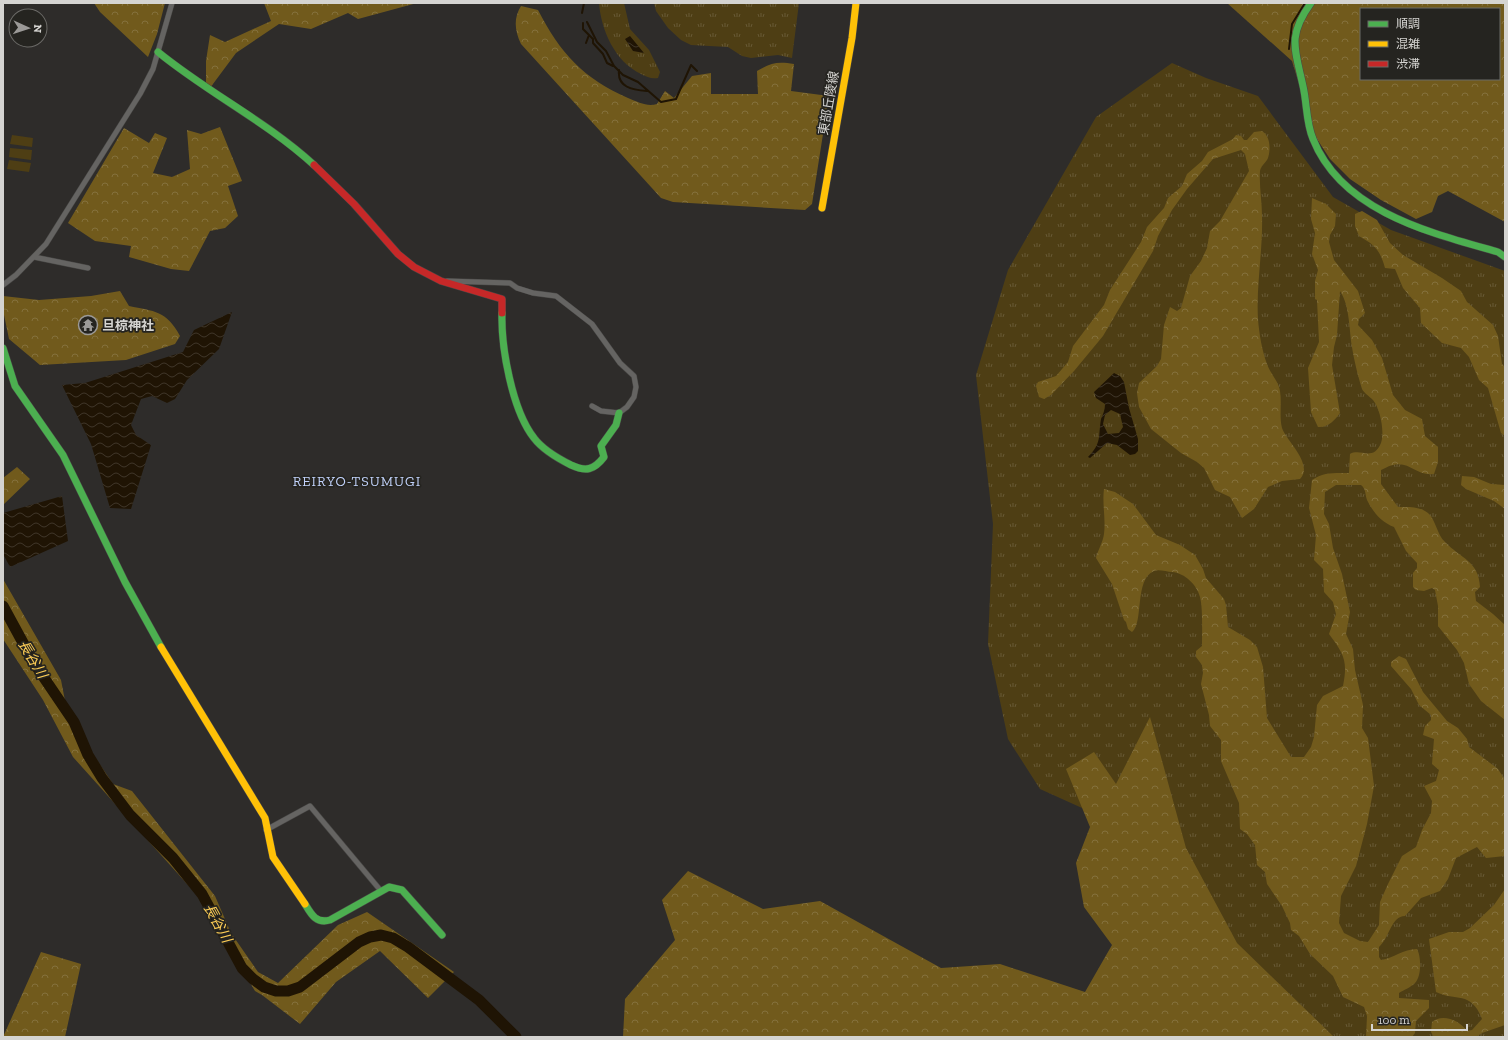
<svg xmlns="http://www.w3.org/2000/svg" width="1508" height="1040" viewBox="0 0 1508 1040" font-family="'Zilla Slab','Noto Sans JP',serif">
<style>
.grass{fill:url(#grass-tufts)}
.forest{fill:url(#forest-crowns);fill-rule:evenodd}
.pitch{fill:#4e3e14}
.water{fill:url(#water-waves);fill-rule:evenodd}
.lines{fill:none;stroke-linecap:round;stroke-linejoin:round}
.stream{stroke:#1f1404;stroke-width:2}
.river{stroke:#1f1404;stroke-width:11}
.street-casing{stroke:#484745;stroke-width:6}
.fast-casing{stroke:#484745;stroke-width:8}
.slow-casing{stroke:#484745;stroke-width:8}
.jam-casing{stroke:#484745;stroke-width:8}
.street{stroke:#656462;stroke-width:5}
.fast{stroke:#4caf50;stroke-width:7}
.slow{stroke:#ffc107;stroke-width:7}
.jam{stroke:#c62828;stroke-width:7}
.labels{text-anchor:middle;stroke-width:3.5;stroke-linejoin:round;paint-order:stroke}
.street-label{font-size:13px;fill:#d5d4d1;stroke:#252420}
.poi-label{font-size:13px;font-weight:bold;fill:#d5d4d1;stroke:#252420;text-anchor:start}
.neighbourhood-label{font-size:14px;letter-spacing:1px;fill:#c3d4fd;stroke:#252420}
.water-label{font-size:14px;font-style:italic;fill:#fdcd55;stroke:#252420}
</style>
<defs>
<pattern id="grass-tufts" width="24" height="20" patternUnits="userSpaceOnUse"><rect width="24" height="20" fill="#4e3e14"/><path d="M3 7l-1-3M5 7V3M7 7l1-3M15 17l-1-3M17 17v-4M19 17l1-3" fill="none" stroke="#675935"/></pattern>
<pattern id="forest-crowns" width="20" height="18" patternUnits="userSpaceOnUse"><rect width="20" height="18" fill="#715a1c"/><path d="M2 6a3 3 0 1 1 6 0M12 15a3 3 0 1 1 6 0" fill="none" stroke="#84713c"/></pattern>
<pattern id="water-waves" width="16" height="10" patternUnits="userSpaceOnUse"><rect width="16" height="10" fill="#1f1404"/><path d="M0 5q4-4 8 0t8 0" fill="none" stroke="#3f3528"/></pattern>
</defs>
<rect width="100%" height="100%" fill="#2e2c2a"/>
<path class="grass" d="M599,3H624L630,29L649,50L660,72L658,78C651,79 647,77 641,74C615,62 601,30 599,3Z
M654,3H799L792,58L778,55L751,58L742,56L728,47L691,45L681,40L668,28L656,11Z
M1172,63L1206,78L1258,96L1333,197L1391,230L1505,271V1037H1307L1133,831L1040,789L1008,739L988,644L993,524L976,375L1008,270L1096,117Z"/>
<path class="forest" d="M94,3H165L157,34L148,57L100,12Z
M264,3H417L358,19L348,13L311,29L279,24L236,53L210,88L206,85V61L210,35L225,42L271,21Z
M1227,3H1505V222L1448,191L1438,196L1432,212L1416,219L1381,200L1350,179L1330,159L1315,136L1292,61ZM1361,9H1499V79H1361Z
M521,6L538,10C560,53 584,79 628,98C638,102 647,107 657,104L665,91L674,98L692,76L711,73V94H758L757,71C771,63 777,61 794,64L791,91L829,96L812,204L805,210L673,202L661,198L521,44C515,31 513,19 521,6Z
M220,127L242,181L228,186L238,216L225,228L210,231L189,271L171,269L129,257L131,246L95,241L68,223L124,128L149,143L155,133L167,138L153,173L172,177L190,169L187,130L201,134Z
M1262,131C1270,136 1271,148 1268,158C1266,163 1261,165 1260,171C1259,186 1262,201 1262,216C1263,251 1256,285 1258,319C1259,333 1262,351 1267,364C1270,373 1279,382 1280,391C1282,403 1279,416 1282,428C1287,442 1314,464 1300,479L1282,481L1268,487L1254,509L1242,518L1230,497L1215,490L1204,468L1197,462L1181,453L1151,429L1139,407L1137,393L1139,383L1157,366L1161,359L1164,325L1170,307L1177,311L1181,308L1190,276L1201,261L1207,248L1210,231L1220,221L1249,171L1245,154L1241,150L1213,159L1187,189L1172,210L1158,236L1153,251L1103,336L1074,371L1051,395L1044,399L1039,397L1036,386L1038,382L1056,376L1068,362L1073,346L1104,305L1110,290L1141,242L1147,227L1164,208L1168,198L1182,186L1187,174L1202,161L1208,152L1233,139L1236,135L1241,136L1244,140H1247L1254,132Z
M1312,198L1326,204L1336,214L1335,226L1330,235L1329,242L1334,260L1358,291L1365,313L1359,319L1358,325L1372,340L1382,358L1393,395L1405,410L1422,419L1425,436L1438,447V462L1434,474C1411,476 1409,454 1381,470V484L1398,507C1408,507 1419,506 1428,513C1436,520 1437,535 1445,542C1460,558 1479,561 1480,587L1475,592L1476,601L1493,614L1505,625V720L1481,701L1469,684L1464,663L1457,650L1438,626V606L1435,590L1432,588L1424,591L1416,590L1413,587V573L1417,568V563L1406,551L1394,527C1381,522 1373,512 1367,500C1365,494 1366,489 1361,485H1336L1325,492L1324,514L1329,524L1333,548L1342,574L1350,612L1346,634L1353,649L1355,670L1363,705L1362,728L1368,738L1374,786L1367,824L1356,866L1341,896L1339,923L1344,933L1360,941L1368,942L1379,925L1380,902L1388,884L1402,856L1416,847L1422,830L1431,813L1432,801L1424,786L1436,781L1439,770L1432,764L1434,739L1423,735L1425,726L1431,720V715L1419,705L1411,689L1391,666V662L1399,656L1406,659L1423,692L1447,721L1458,728L1467,739L1469,747L1498,769L1505,780V856L1486,858L1477,847L1456,858L1448,879L1440,891L1421,898L1405,916C1391,916 1390,937 1379,947V957L1381,960C1394,958 1403,949 1417,949C1421,956 1422,976 1415,983C1411,987 1404,990 1399,993V998L1429,1000V1008L1416,1021L1415,1033L1412,1037H1366L1367,1016L1364,1007L1343,997L1333,976L1310,954L1299,936L1291,930L1290,923L1282,906L1267,884L1265,872L1257,865L1255,845L1247,834L1240,829L1239,803L1221,761V740L1210,726L1209,715L1201,684L1203,673L1202,665L1196,657V651L1202,646C1202,633 1203,608 1200,597C1197,585 1185,573 1172,572C1167,572 1159,569 1154,571C1134,579 1144,623 1132,632L1128,629L1126,622L1124,620L1112,584L1096,558C1098,550 1103,542 1104,534C1106,519 1102,504 1104,489L1115,492L1133,504L1156,535L1180,545L1195,555L1203,569L1206,578L1224,599L1226,605L1228,627L1250,640L1257,647L1263,667L1267,718L1291,757H1304L1311,747L1314,737L1317,705L1323,696L1343,686C1348,661 1344,654 1329,634L1336,614L1333,602L1324,592L1323,569L1314,560L1316,535L1309,508L1312,480C1323,472 1335,473 1349,473L1350,454C1361,448 1373,462 1381,443C1385,432 1380,408 1373,400C1369,396 1364,393 1362,389C1358,376 1354,360 1352,347C1349,329 1350,306 1340,291L1337,335L1334,347L1332,365L1340,413C1335,420 1328,428 1318,427L1311,412L1308,368L1319,342L1317,300L1315,299V281L1318,270L1312,254L1315,233L1311,219Z
M1362,211L1377,220L1390,243L1403,255L1442,278L1461,291L1467,302L1493,325L1498,336L1502,364L1505,367V436L1501,433L1488,388L1479,380L1469,357L1461,348L1442,343L1421,323L1420,308L1403,288L1395,269L1385,268C1380,250 1375,245 1359,236L1355,226V214Z
M120,291L129,306C154,311 167,311 180,336L175,344L126,360L40,365L9,339L3,310V296L39,300L91,296Z
M17,467L30,479L3,505V478Z
M1462,476L1474,477L1491,484L1505,485V509L1494,501L1466,489L1461,485Z
M3,579L61,680L66,706L92,753L113,784L132,791L215,896L231,933L258,972L278,983L338,925L367,912L454,972L428,998L380,951L336,982L300,1024L262,995L255,991L197,895L73,757L43,700L3,639Z
M1150,717L1186,848L1237,943L1334,1037H623L625,999L675,940L662,900L688,871L763,909L820,901L941,968L1000,964L1085,992L1112,945L1084,907L1076,863L1090,827L1066,769L1094,752L1116,784Z
M1505,889V1025L1482,1033L1476,1037H1434L1431,1032L1432,1022C1443,1013 1460,1021 1467,1031L1472,1030L1482,1019C1471,990 1456,1002 1436,992L1429,939L1449,932H1463L1470,928L1494,905Z
M41,952L81,964L65,1037H3Z"/>
<path class="pitch" d="M12,135L33,138L32,147L10,144Z
M10,148L32,150L31,160L9,157Z
M9,160L31,163L29,172L7,169Z"/>
<path class="water" d="M630,36L644,53L633,51L625,39Z
M232,312L219,349L187,380L175,399L167,403L152,396L141,399L131,425L136,435L151,445L131,509L110,508L91,444L62,385L85,383L183,352L194,330Z
M1114,373L1120,376L1124,382L1129,408L1138,439V451L1135,454L1130,455L1117,445L1107,443L1090,458L1088,457C1102,443 1098,437 1101,419C1103,414 1105,410 1105,404L1096,398L1094,392ZM1111,410L1120,414L1123,427L1119,433L1108,434L1103,424L1105,415Z
M62,496L68,541L10,567L3,554V513Z"/>
<g class="lines">
<path class="stream" d="M582,13L584,3
M587,22L597,42L606,51L614,66L623,75L638,82L661,102L676,99L691,65L697,71
M583,23V29L589,35L586,43
M589,35L593,39V43L603,54L607,63L613,66
M1289,49L1292,24L1305,3
M619,70C617,87 632,90 647,91"/>
<path class="river" d="M3,606L34,663L74,722L88,755L102,778L130,815L173,858L202,894L242,968L253,979L264,987L276,991H288L300,987L359,942L370,937L381,935L393,938L408,947L479,1000L516,1037"/>
<defs>
<path id="street" d="M34,257L88,268
M447,281L510,283L517,288L533,293L556,296L592,324L620,363L634,376L636,387L634,397L627,407L619,413L601,411L592,406
M3,285L16,275L46,244L140,94L153,69L172,3
M266,830L310,806L381,891"/>
<path id="fast" d="M1311,3C1287,36 1295,49 1303,86C1307,103 1306,123 1313,139C1342,212 1431,233 1498,252L1505,257
M158,52C208,93 266,121 314,165
M502,313C501,347 512,410 534,438C543,450 557,458 571,465C586,472 594,470 604,457L601,446L616,425L619,413
M3,348L15,386L63,455L125,582L161,647
M305,904C311,914 316,924 330,920L389,887L402,890L442,935"/>
<path id="slow" d="M822,208L852,38L856,3
M161,647L265,818L273,857L305,904"/>
<path id="jam" d="M314,165L354,204L398,254L414,267L441,281L502,299V313"/>
</defs>
<use href="#street" class="street-casing"/>
<use href="#fast" class="fast-casing"/>
<use href="#slow" class="slow-casing"/>
<use href="#jam" class="jam-casing"/>
<use href="#street" class="street"/>
<use href="#fast" class="fast"/>
<use href="#slow" class="slow"/>
<use href="#jam" class="jam"/>
</g>
<defs>
<symbol id="temple-ring" viewBox="-11 -11 22 22"><circle r="9.5" fill="#252420" stroke="#9b9997" stroke-width="1.5"/><path d="M0-6L5-2H3V0L6.5 2.5H4V6H1.5V3h-3V6H-4V2.5H-6.5L-3 0V-2H-5Z" fill="#9b9997"/></symbol>
</defs>
<g fill-rule="evenodd">
<use href="#temple-ring" x="77" y="314" width="22" height="22"/>
</g>
<g class="labels">
<g class="street-label">
<text transform="translate(828 103) rotate(-80)" y="5">東部丘陵線</text>
</g>
<g class="poi-label">
<text x="102" y="330">旦椋神社</text>
</g>
<g class="neighbourhood-label">
<text x="357" y="486">REIRYO-TSUMUGI</text>
</g>
<g class="water-label">
<text transform="translate(33 659) rotate(59)" y="5">長谷川</text>
<text transform="translate(218 923) rotate(61)" y="5">長谷川</text>
</g>
</g>
<rect width="1508" height="1040" fill="none" stroke="#d5d4d1" stroke-width="8"/>
<rect x="1360" y="8" width="140" height="72" fill="#252420" stroke="#6b6a67"/>
<rect x="1368" y="21" width="20" height="6" fill="#4caf50" stroke="#6b6a67"/>
<text x="1396" y="28" font-size="12" fill="#d5d4d1">順調</text>
<rect x="1368" y="41" width="20" height="6" fill="#ffc107" stroke="#6b6a67"/>
<text x="1396" y="48" font-size="12" fill="#d5d4d1">混雑</text>
<rect x="1368" y="61" width="20" height="6" fill="#c62828" stroke="#6b6a67"/>
<text x="1396" y="68" font-size="12" fill="#d5d4d1">渋滞</text>
<g transform="translate(28 28) rotate(93)"><circle r="19" fill="#252420" stroke="#6b6a67"/>
<path d="M0-3L7 15L0 10L-7 15Z" fill="#9b9997"/>
<text y="-6" font-size="11" font-weight="bold" text-anchor="middle" fill="#d5d4d1">N</text>
</g>
<path d="M1372 1024v6h95v-6" fill="none" stroke="#d5d4d1" stroke-width="2"/>
<text x="1378" y="1024" font-size="12" fill="#d5d4d1" stroke="#252420" stroke-width="3" paint-order="stroke">100 m</text>
</svg>
